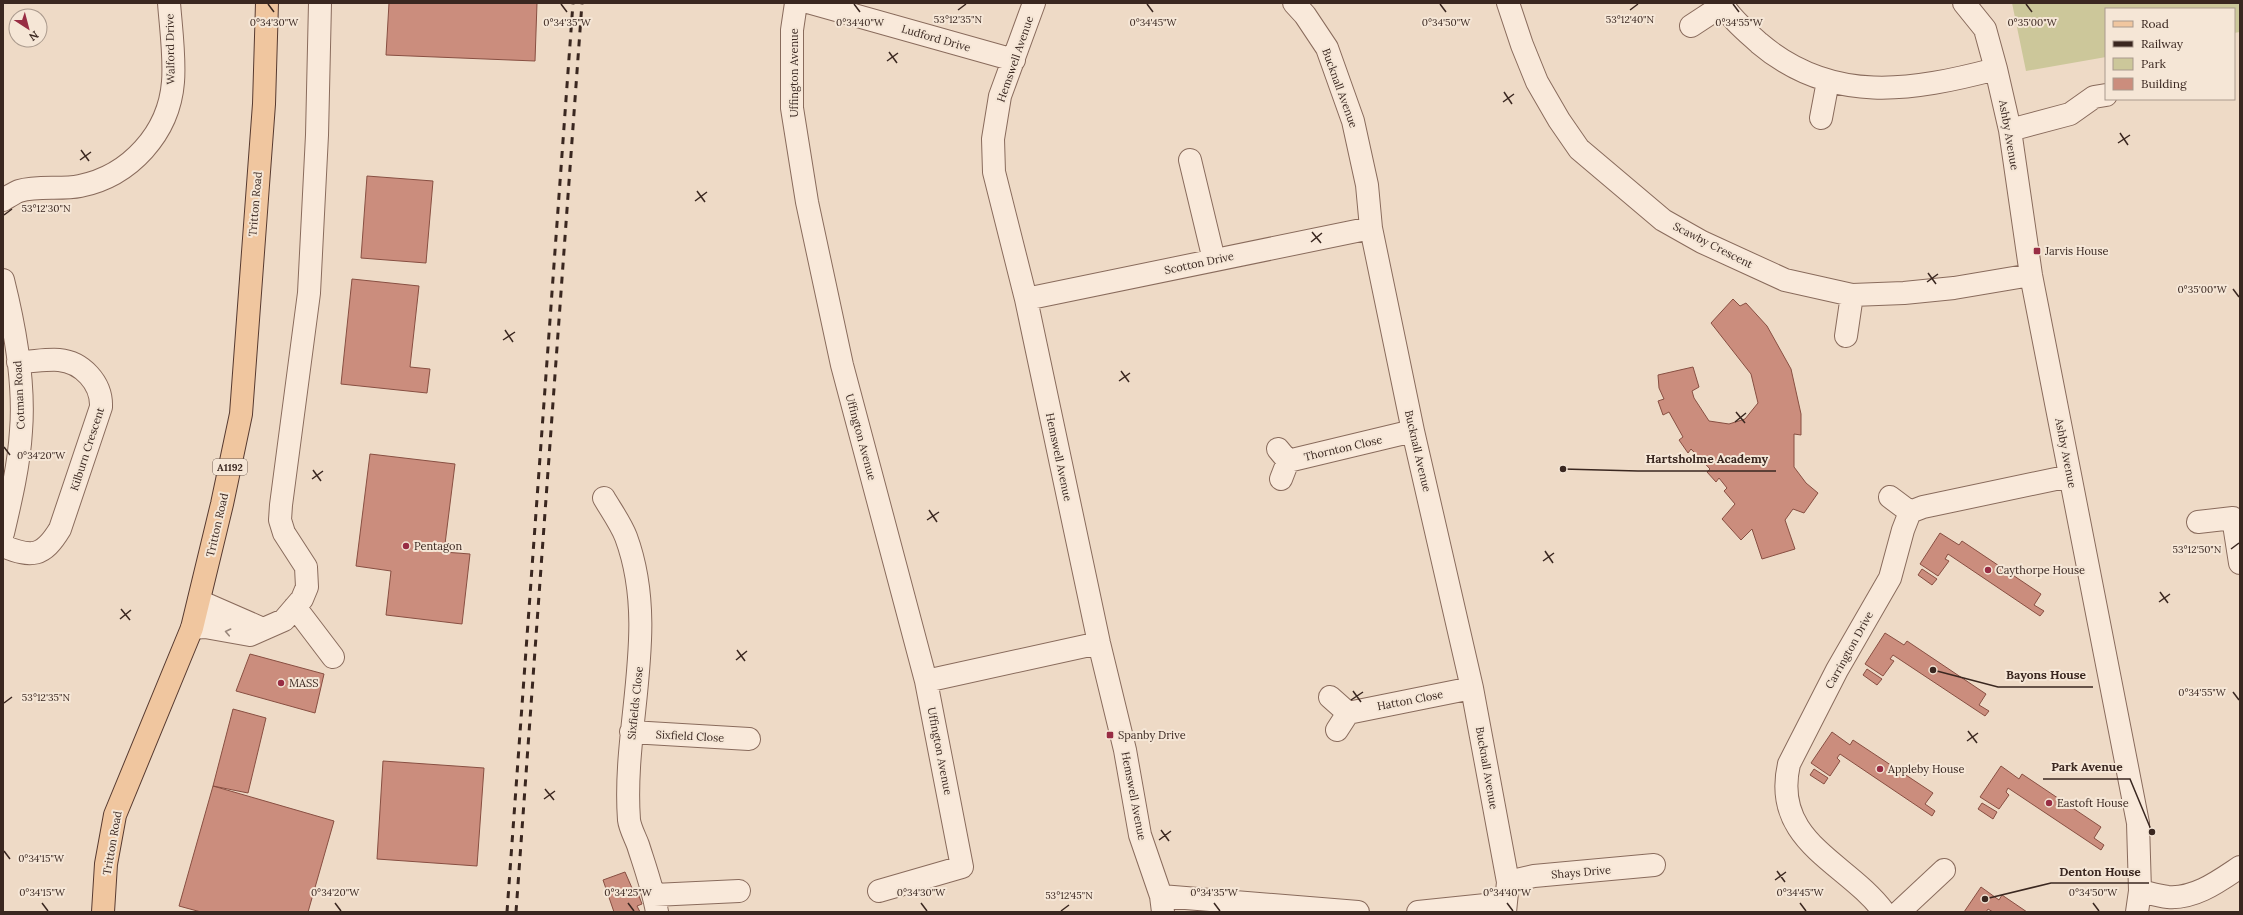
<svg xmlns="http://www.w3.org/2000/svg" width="2243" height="915" viewBox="0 0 2243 915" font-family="Lora,serif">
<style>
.green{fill:#ccc79a}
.building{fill:#cb8d7d;stroke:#884f42}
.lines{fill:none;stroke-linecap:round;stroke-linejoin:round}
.minor-casing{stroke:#896b5c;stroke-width:24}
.major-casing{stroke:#573a30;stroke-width:24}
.minor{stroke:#f9e9da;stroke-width:22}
.major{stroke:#f0c69f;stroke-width:22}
.rail{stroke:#3a2720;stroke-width:3;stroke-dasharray:7 7;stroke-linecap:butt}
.oneway{stroke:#9a887d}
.ticks{fill:none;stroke:#3a2720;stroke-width:1.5}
.poi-dot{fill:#982d44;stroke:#f5e6d6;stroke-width:1.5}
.labels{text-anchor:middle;stroke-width:4;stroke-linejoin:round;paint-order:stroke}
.shield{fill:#f5e6d6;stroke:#726057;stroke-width:1}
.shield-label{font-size:10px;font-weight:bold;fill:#3a2720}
.street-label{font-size:11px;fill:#3a2720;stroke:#f5e6d6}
.poi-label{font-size:11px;fill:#3a2720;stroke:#f5e6d6;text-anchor:start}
.ticks-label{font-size:10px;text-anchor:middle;fill:#3a2720;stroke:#f5e6d6;stroke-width:4;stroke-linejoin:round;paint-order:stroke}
.leader{fill:none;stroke:#3a2720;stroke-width:1.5}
.callout-dot{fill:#3a2720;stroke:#f5e6d6;stroke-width:1.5}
.callout-label{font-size:12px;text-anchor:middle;font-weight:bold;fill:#3a2720;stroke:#f5e6d6;stroke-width:4;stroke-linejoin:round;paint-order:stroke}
</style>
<rect width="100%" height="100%" fill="#eedac6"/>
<path class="green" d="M2012,3H2240V32L2234,33V9H2106V57L2026,71Z"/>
<path class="building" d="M389,3H537L535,61L386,55Z
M367,176L433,181L426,263L361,258Z
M352,279L419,286L410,367L430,369L427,393L341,384Z
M1733,299L1740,306L1746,303L1767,326L1791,369L1801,414V435L1794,434V467L1806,483L1818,493L1804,513L1793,509L1785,520L1795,549L1762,559L1752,529L1741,540L1722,519L1735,504L1724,491L1727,488L1719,478L1716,482L1707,472L1710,469L1691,449L1688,453L1679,440L1683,437L1669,412L1663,415L1658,401L1664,399L1659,388L1658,375L1693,367L1699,387L1692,391L1694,398L1709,421L1729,424L1745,419L1758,403L1751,374L1711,323Z
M370,454L455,464L444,552L470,554L462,624L386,615L391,571L356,566Z
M1940,533L1959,545L1962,541L2041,594L2034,605L2044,611L2040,616L1948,554L1945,559L1949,561L1938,576L1920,564Z
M1922,569L1937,579L1932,585L1918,575Z
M1885,633L1904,645L1907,641L1986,694L1979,705L1989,711L1985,716L1893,655L1890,659L1894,661L1883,676L1865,664Z
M250,654L324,674L315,713L236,691Z
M1867,669L1882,679L1877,685L1863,675Z
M233,709L266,718L248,793L213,786Z
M1832,732L1850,745L1853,740L1933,793L1925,804L1935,811L1932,816L1840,754L1837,758L1840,761L1830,776L1811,763Z
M383,761L484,768L477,866L377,859Z
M2001,766L2019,779L2022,774L2101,827L2094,838L2104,845L2101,850L2008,788L2006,792L2009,795L1999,809L1980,797Z
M1814,769L1828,778L1824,784L1810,775Z
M213,786L334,821L308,912H201L179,906Z
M1982,803L1997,812L1993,819L1978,809Z
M625,872L632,888H636L642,904L637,906L640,912H614L603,880Z
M1981,887L1999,900L2002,895L2027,912H1993L1988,909L1986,912H1964Z"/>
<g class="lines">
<defs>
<path id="minor" d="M796,3L792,30V108L807,202L842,365L926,681L962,867L879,891
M811,3L1014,60
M1034,3L1000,96L993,139L994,172L1026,299L1099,643L1125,750L1140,835L1161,896L1163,912
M1294,3L1305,15L1327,48L1353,121L1367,185L1371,228L1413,431L1472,688L1508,882L1505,912
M1508,3L1522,45L1537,82L1559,120L1579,149L1663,220L1702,242L1785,280L1852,295L1904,293L1954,288L2031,275
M1722,3C1730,18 1747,32 1759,43C1832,105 1912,91 1996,69
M1964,3L1985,29L1996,69L2010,130L2031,275L2138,823L2140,891L2137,912
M1691,26L1723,5
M1821,118L1828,81
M2010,130L2070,114L2094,97L2106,95
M1190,160L1214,260
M3,200C8,197 14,193 19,191C38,185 61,190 80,186C130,176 169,133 173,82C175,57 171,29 169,3
M3,280C15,328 25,381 21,431C19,465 11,499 3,533
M1026,299L1371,228
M1846,336L1852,295
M1278,449L1288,461L1413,431
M1281,479L1288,461
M1890,497L1910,512
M604,498C611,510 621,524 626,537C660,629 622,725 629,820C630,828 635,837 638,845C645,867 653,889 657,912
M2198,522L2233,518L2240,563
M3,546C32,558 43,557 60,529L101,407C102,383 82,362 59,360C46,359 31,362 18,362
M199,601L263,629
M295,607L333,657
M192,628L205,627L250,635L284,620L302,599L307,587L306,567L284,533L280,520L281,505L309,293L317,135L320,3
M926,681L1099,643
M1330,697L1348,713
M1348,713L1472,688
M1337,730L1348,713
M631,732L749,739
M1508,882L1534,876L1654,865
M2140,891C2149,893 2159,896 2168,897C2195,899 2219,881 2240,867
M654,895L739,891
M1161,896L1358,912
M1418,912L1505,903
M1884,912C1847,862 1771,842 1789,764L1837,670L1890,578L1903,530L1910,512L1923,507L2070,476
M1899,912L1944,870"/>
<path id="major" d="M103,912L106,864L115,815L192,628L222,504L241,414L264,104L267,3"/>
</defs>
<use href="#minor" class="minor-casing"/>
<use href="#major" class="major-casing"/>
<use href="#minor" class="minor"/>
<use href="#major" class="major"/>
<path class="rail" d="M507,912L573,3
M516,912L582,3"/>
</g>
<defs><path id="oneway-chevron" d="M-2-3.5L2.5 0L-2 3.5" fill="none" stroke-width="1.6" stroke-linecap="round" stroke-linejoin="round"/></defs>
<use class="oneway" href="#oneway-chevron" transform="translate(228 632) rotate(-168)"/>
<path class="ticks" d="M268,4L274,12M561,4L567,12M854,4L860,12M1147,4L1153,12M1440,4L1446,12M1733,4L1739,12M2026,4L2032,12M958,10L966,4M1630,10L1638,4M889,52L897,63M887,61L898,53M1504,92L1512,104M1503,102L1514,94M2120,133L2128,145M2118,143L2130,135M81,150L89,161M80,160L91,152M697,191L705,202M695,201L707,192M4,215L12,209M1312,232L1321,243M1311,242L1322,233M1928,273L1936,284M1927,282L1938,274M2233,289L2239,297M505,330L513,342M503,340L515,332M1121,371L1129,382M1119,381L1130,373M1736,412L1745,423M1735,422L1746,413M4,447L10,455M313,470L321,481M312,479L323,471M929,510L937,522M927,520L939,512M2231,549L2239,543M1545,551L1553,563M1543,561L1554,553M2160,592L2168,603M2159,602L2170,594M121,609L130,620M120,619L131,610M737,650L745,661M736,660L747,651M1353,691L1361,702M2233,692L2239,700M1351,700L1363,692M4,703L12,697M1968,731L1977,743M1967,741L1978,733M545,789L554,800M544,799L555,791M1161,830L1169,841M1159,840L1171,831M4,851L10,859M1777,871L1785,882M1775,880L1786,872M42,903L48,911M335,903L341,911M628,903L634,911M921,903L927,911M1214,903L1220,911M1507,903L1513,911M1800,903L1806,911M2093,903L2099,911M1061,911L1069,905"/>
<g class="poi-dot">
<rect x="2033" y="247" width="8" height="8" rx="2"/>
<circle cx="406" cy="546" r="4"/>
<circle cx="1988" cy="570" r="4"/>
<circle cx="281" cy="683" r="4"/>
<rect x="1106" y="731" width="8" height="8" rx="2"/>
<circle cx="1880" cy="769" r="4"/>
<circle cx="2049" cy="803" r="4"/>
</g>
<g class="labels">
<rect class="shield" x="213" y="459" width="34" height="16" rx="3"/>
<g class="shield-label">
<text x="230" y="471">A1192</text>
</g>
<g class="street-label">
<text transform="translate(936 38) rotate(16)" y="4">Ludford Drive</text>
<text transform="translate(170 49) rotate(-91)" y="4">Walford Drive</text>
<text transform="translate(1015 59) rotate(-71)" y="4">Hemswell Avenue</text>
<text transform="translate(794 73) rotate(-90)" y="4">Uffington Avenue</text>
<text transform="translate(1340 88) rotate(70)" y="4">Bucknall Avenue</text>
<text transform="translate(2009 135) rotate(80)" y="4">Ashby Avenue</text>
<text transform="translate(255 204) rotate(-85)" y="4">Tritton Road</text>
<text transform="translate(1713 245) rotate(27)" y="4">Scawby Crescent</text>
<text transform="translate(1199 263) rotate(-12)" y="4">Scotton Drive</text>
<text transform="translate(19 395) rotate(-93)" y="4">Cotman Road</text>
<text transform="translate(861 437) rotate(75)" y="4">Uffington Avenue</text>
<text transform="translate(1343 448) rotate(-13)" y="4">Thornton Close</text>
<text transform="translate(87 449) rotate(-72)" y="4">Kilburn Crescent</text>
<text transform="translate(1418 451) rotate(77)" y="4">Bucknall Avenue</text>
<text transform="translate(2066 453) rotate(79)" y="4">Ashby Avenue</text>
<text transform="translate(1059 457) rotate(78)" y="4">Hemswell Avenue</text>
<text transform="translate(217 525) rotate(-77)" y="4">Tritton Road</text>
<text transform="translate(1849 650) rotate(-61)" y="4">Carrington Drive</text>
<text transform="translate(1410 700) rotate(-11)" y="4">Hatton Close</text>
<text transform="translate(635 703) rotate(-84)" y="4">Sixfields Close</text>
<text transform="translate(690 736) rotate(3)" y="4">Sixfield Close</text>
<text transform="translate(940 751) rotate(79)" y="4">Uffington Avenue</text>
<text transform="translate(1487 768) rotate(80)" y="4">Bucknall Avenue</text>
<text transform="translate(1134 796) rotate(79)" y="4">Hemswell Avenue</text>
<text transform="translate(112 843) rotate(-80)" y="4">Tritton Road</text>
<text transform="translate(1581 872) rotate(-5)" y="4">Shays Drive</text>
</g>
<g class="poi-label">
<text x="2045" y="255">Jarvis House</text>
<text x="414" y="550">Pentagon</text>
<text x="1996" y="574">Caythorpe House</text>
<text x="289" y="687">MASS</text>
<text x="1118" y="739">Spanby Drive</text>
<text x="1888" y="773">Appleby House</text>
<text x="2057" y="807">Eastoft House</text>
</g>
</g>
<g class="ticks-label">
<text x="958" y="23">53°12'35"N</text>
<text x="1630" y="23">53°12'40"N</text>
<text x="274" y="26">0°34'30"W</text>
<text x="567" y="26">0°34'35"W</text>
<text x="860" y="26">0°34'40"W</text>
<text x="1153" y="26">0°34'45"W</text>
<text x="1446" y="26">0°34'50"W</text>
<text x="1739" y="26">0°34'55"W</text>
<text x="2032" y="26">0°35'00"W</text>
<text x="46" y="212">53°12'30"N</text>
<text x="2202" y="293">0°35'00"W</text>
<text x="41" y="459">0°34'20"W</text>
<text x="2197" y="553">53°12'50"N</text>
<text x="2202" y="696">0°34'55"W</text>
<text x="46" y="701">53°12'35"N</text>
<text x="41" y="862">0°34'15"W</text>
<text x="42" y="896">0°34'15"W</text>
<text x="335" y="896">0°34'20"W</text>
<text x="628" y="896">0°34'25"W</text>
<text x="921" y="896">0°34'30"W</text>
<text x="1214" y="896">0°34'35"W</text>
<text x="1507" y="896">0°34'40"W</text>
<text x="1800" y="896">0°34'45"W</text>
<text x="2093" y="896">0°34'50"W</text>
<text x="1069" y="899">53°12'45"N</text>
</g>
<path class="leader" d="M1563 469L1638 471H1776M1933 670L1998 687H2093M2152 832L2130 779H2043M1985 899L2051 883H2149"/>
<g class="callout-dot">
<circle cx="1563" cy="469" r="4"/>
<circle cx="1933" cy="670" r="4"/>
<circle cx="2152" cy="832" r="4"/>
<circle cx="1985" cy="899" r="4"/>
</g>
<g class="callout-label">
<text x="1707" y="463">Hartsholme Academy</text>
<text x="2046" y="679">Bayons House</text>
<text x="2087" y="771">Park Avenue</text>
<text x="2100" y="876">Denton House</text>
</g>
<rect width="2243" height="915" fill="none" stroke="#3a2720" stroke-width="8"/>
<rect x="2105" y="8" width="130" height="92" fill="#f5e6d6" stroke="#aa9a8d"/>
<rect x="2113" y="21" width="20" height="6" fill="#f0c69f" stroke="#aa9a8d"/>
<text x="2141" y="28" font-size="12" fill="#3a2720">Road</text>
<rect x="2113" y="41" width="20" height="6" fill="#3a2720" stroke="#aa9a8d"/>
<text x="2141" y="48" font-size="12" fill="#3a2720">Railway</text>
<rect x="2113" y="58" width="20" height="12" fill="#ccc79a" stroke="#aa9a8d"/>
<text x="2141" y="68" font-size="12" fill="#3a2720">Park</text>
<rect x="2113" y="78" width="20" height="12" fill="#cb8d7d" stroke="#aa9a8d"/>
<text x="2141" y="88" font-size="12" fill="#3a2720">Building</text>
<g transform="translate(28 28) rotate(144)"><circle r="19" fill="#f5e6d6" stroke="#aa9a8d"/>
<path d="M0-3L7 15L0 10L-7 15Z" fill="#982d44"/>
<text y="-6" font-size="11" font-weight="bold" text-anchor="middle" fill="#3a2720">N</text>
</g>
</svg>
